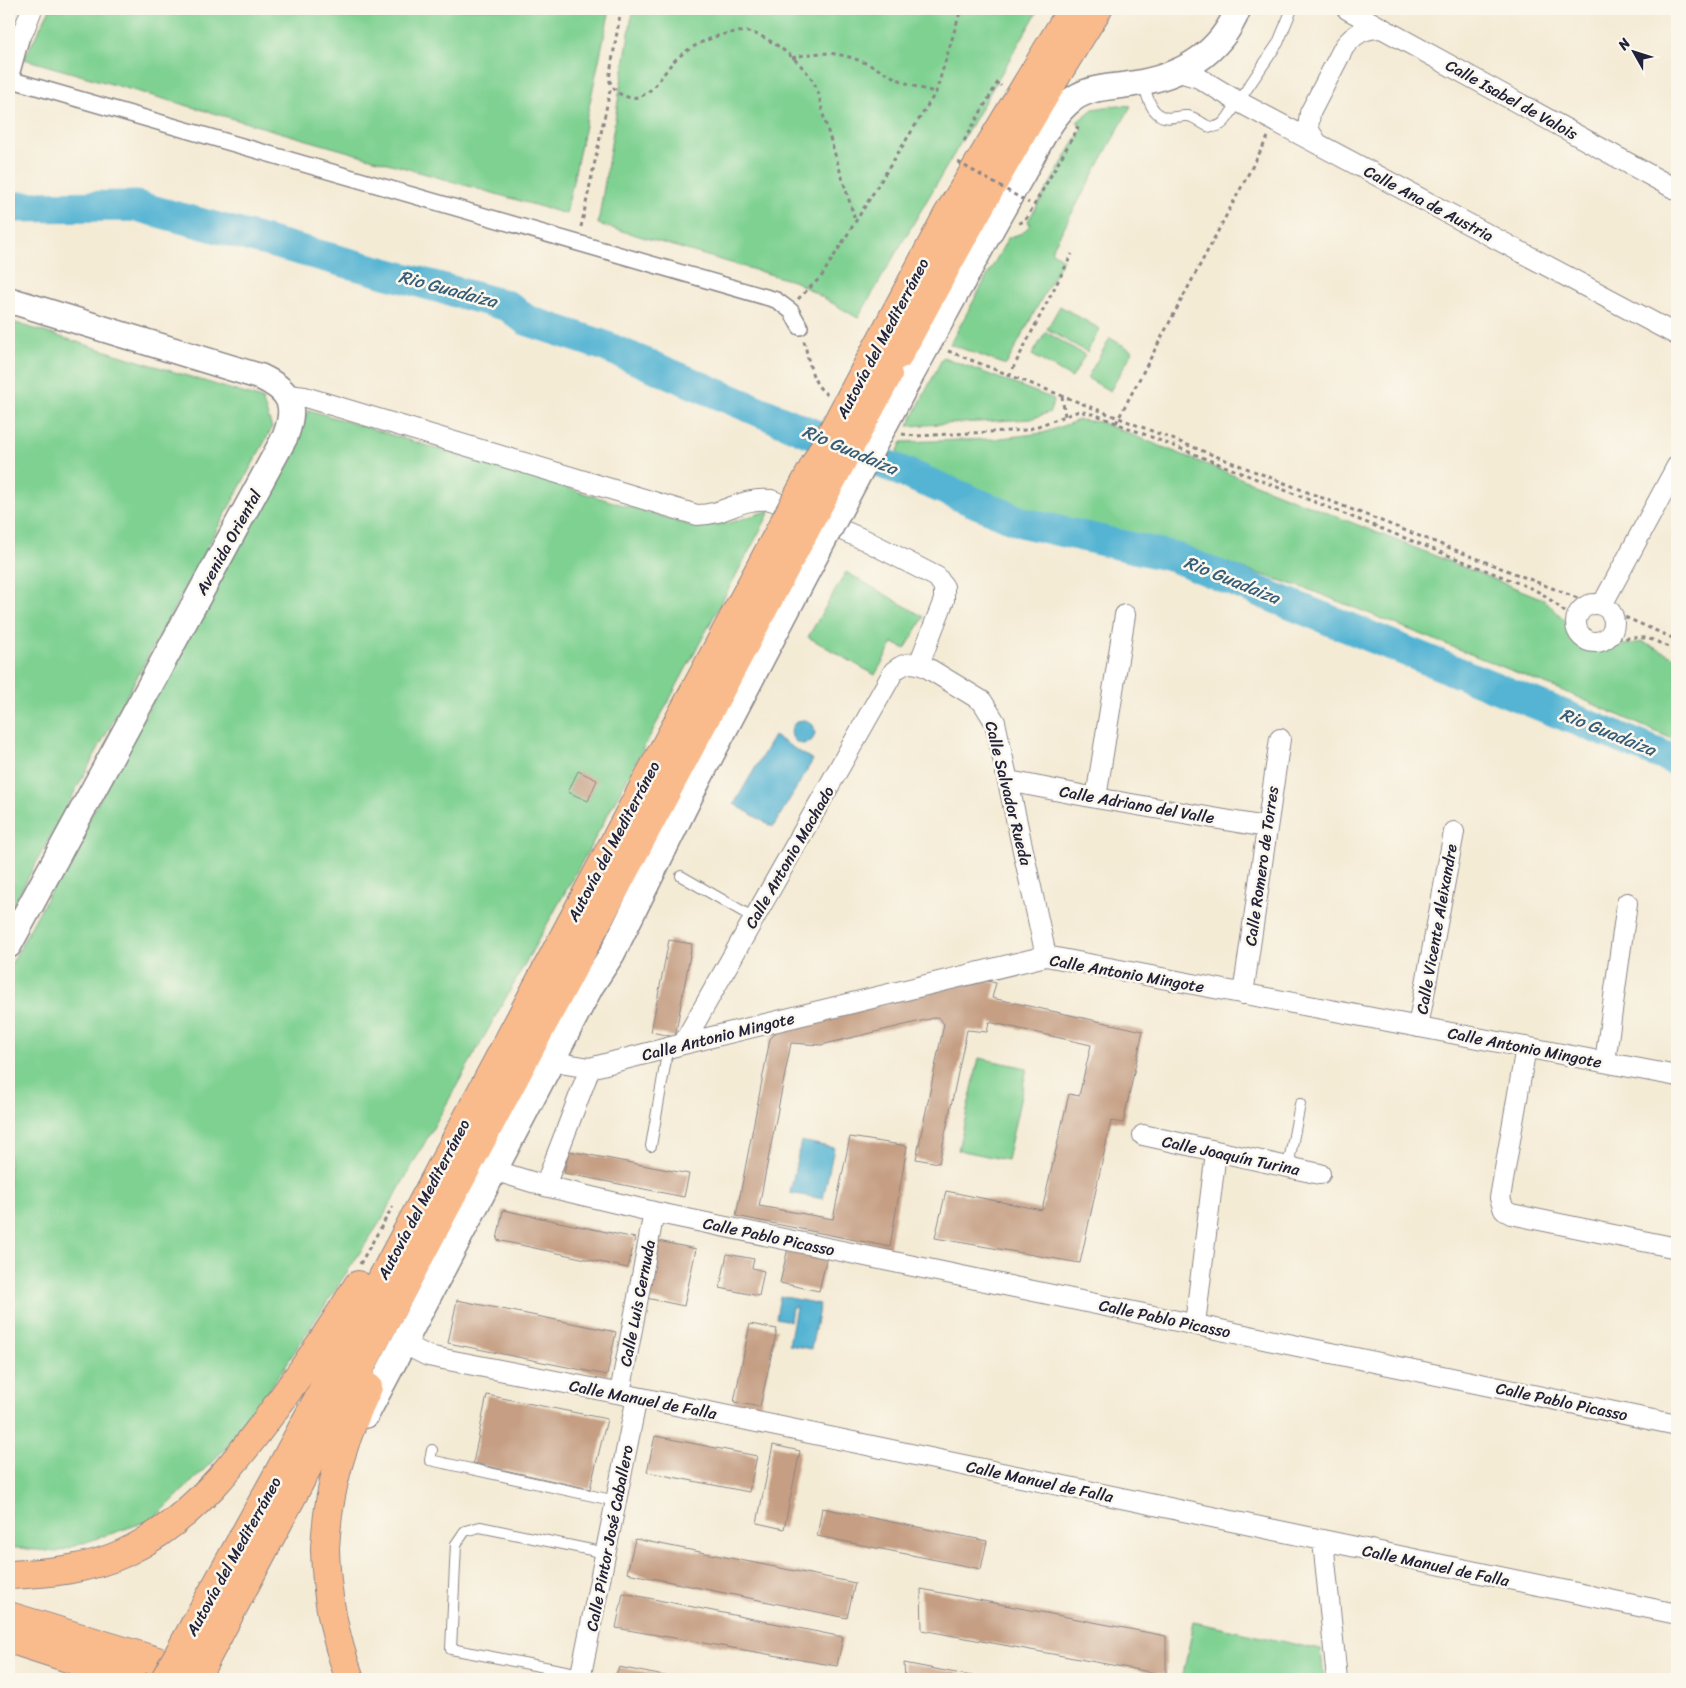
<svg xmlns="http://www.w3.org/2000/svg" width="1686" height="1688" viewBox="0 0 1686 1688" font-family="Sriracha,sans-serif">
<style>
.green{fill:#7fd192;stroke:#507a66}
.water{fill:#54b4d3;stroke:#3b6b87}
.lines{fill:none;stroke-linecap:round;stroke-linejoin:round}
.river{stroke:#54b4d3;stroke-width:31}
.building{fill:#c59e83}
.service-casing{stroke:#8b8688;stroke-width:12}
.pedestrian-casing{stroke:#8b8688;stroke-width:18}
.minor-casing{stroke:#8b8688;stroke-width:22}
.tertiary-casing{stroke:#8b8688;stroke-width:28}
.primary-casing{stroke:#8b8688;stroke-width:30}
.trunk-casing{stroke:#8b8688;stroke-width:30}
.path{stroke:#8b8688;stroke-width:3;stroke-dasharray:4 4;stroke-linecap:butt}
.service{stroke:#fff;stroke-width:10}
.pedestrian{stroke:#fff;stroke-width:15}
.minor{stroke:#fff;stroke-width:20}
.tertiary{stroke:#fff;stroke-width:25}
.primary{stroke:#fabb8c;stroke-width:28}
.trunk{stroke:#fabb8c;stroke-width:28}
.tertiary-bridge-casing{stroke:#8b8688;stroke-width:28;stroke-linecap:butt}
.trunk-bridge-casing{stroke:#8b8688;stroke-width:30;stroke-linecap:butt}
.path-bridge{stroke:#8b8688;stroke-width:3;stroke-dasharray:4 4;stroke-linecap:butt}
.tertiary-bridge{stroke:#fff;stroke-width:25}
.trunk-bridge{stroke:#fabb8c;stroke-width:28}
.labels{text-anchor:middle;stroke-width:5;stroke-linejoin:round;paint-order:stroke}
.street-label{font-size:16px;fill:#22223b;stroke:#fbf7ec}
.water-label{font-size:18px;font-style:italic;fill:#365c78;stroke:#fbf7ec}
</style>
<rect width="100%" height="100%" fill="#fbf7ec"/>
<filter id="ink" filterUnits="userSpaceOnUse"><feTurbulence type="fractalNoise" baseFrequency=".02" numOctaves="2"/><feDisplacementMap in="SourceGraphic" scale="10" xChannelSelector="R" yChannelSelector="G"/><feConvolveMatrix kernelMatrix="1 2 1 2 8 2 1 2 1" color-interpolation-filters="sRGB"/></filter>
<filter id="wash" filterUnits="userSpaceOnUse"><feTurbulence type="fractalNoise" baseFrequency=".0096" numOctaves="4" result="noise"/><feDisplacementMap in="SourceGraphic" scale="20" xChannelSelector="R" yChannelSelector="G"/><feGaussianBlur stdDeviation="1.12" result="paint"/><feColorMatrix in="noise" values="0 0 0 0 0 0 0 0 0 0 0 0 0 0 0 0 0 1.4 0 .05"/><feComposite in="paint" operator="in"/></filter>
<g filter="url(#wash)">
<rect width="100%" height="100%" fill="#f4ebd5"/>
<path class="green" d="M50,9H610L566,214L24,59Z
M633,9H1039L858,318L796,282L598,224Z
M1118,105L1131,106L1051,251L1063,259L1006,365L950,344L1008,238L1022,233L1030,225L1028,221L1083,127L1077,122L1093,109Z
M1060,306L1100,329L1087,352L1047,329Z
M9,321L262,399L272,428L9,913Z
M1046,332L1085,355L1072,378L1032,355Z
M1110,338L1133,351L1110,391L1087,378Z
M943,357L1054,399L1050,412L1031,419L908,426Z
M309,410L696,527L729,523L771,510L592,844L382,1219L241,1433L154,1519L57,1552L9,1547V968Z
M1079,420L1100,422L1543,599L1566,621L1575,643L1590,651L1642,642L1677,658V741L1568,693L1310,590L1193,553L1091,533L1007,508L894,459L902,442L993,439L1043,433Z
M846,572L924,617L905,649L893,643L875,675L808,637Z
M979,1058L1027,1068L1007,1160L958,1150Z
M1194,1622L1321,1650L1324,1679H1182Z"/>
<path class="water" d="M791 732a12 12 0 1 1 24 0a12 12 0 1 1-24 0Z
M774,736L813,760L773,827L734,804Z
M801,1141L834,1148L823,1199L790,1193Z
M780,1296L820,1304L811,1349L789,1345L796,1307H792L790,1321L776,1318Z"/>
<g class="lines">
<path class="river" d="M9,207L136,206L508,306L526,320L602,345L1024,523L1174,557L1677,761"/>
</g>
<g id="blocks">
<path class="building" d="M578,771L597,780L588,801L568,792Z
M669,940L692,944L675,1037L651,1032Z
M983,980L996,983L992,998L1143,1031L1123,1123L1111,1121L1080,1263L935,1238L946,1191L1042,1210L1069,1094L1079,1096L1091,1045L989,1022L987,1032L967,1030L939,1163L916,1159L944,1024L938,1017L821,1045L791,1043L759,1206L833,1219L850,1137L907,1146L890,1247L736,1216L770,1039L779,1029Z
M569,1151L689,1174L684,1197L564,1173Z
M503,1210L635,1238L628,1268L497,1240Z
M658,1241L696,1249L684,1306L646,1298Z
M788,1248L827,1256L819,1291L780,1283Z
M727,1254L754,1259L752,1268L764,1271L759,1296L720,1288Z
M457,1300L616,1332L607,1375L448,1343Z
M750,1324L777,1329L760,1407L734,1402Z
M487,1395L607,1419L590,1489L473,1463Z
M655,1436L757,1456L749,1492L647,1472Z
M773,1445L800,1451L784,1529L757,1523Z
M822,1508L987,1541L981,1569L817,1536Z
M635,1539L855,1583L847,1618L627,1573Z
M921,1589L1166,1636V1675L922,1630Z
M623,1593L843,1637L837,1666L616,1628Z
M904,1663L982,1678V1679H905Z
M619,1667L674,1678V1679H614Z"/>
</g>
</g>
<g filter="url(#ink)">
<use href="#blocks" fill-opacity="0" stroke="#8b8688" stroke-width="1"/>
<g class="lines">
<defs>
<path id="service" d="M1143,82C1146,91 1148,104 1155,111C1165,123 1175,115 1188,116C1197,117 1204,127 1212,127C1220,127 1224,123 1228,117L1278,43L1292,9
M681,876L754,918
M651,1146L668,1048
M1288,1167L1300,1104
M432,1450L430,1460L616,1501
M581,1674L451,1649L456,1544L465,1531L480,1527L606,1553"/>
<path id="pedestrian" d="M9,79L776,300L791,311L800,327
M10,79L23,32"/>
<path id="minor" d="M1347,9L1677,190
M23,32L32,9
M1179,72L1199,78L1239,102L1677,335
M1317,143L1308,129L1310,113L1344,47C1355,33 1365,28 1382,28
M288,395L305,397L697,515C726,515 739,497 771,500L865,540L937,577L944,587V600L919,664
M1576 623a19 19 0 1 1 38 0a19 19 0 1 1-38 0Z
M1602,605L1677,466
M1009,781L1096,798L1266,827
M1096,798L1125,615
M1243,994L1280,739
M1418,1027L1454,832
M683,1044L894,671C905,662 914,661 926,667L982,701L995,722L1046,956
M1526,1047L1500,1198L1504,1210L1511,1214L1677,1248
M554,1057L566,1064L590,1068L683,1044L1046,956L1677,1076
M1605,1062L1627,903
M1143,1135L1320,1174
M495,1169L506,1174L545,1186L654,1212L1677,1425
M545,1186L590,1068
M1195,1324L1216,1152
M404,1344L428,1356L637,1397L1677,1614
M620,1393L654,1212
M1323,1541L1337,1679
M580,1679L637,1397"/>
<path id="tertiary" d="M9,300L261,377C291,391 297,406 285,437L9,945
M909,379C947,310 984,241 1023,173C1036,150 1048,121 1068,103C1087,86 1109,88 1132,84C1179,77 1220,55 1238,9
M366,1415L591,986L612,954L695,786L811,564"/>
<path id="primary" d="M325,1549C326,1594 334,1636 350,1679
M9,1616L157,1661
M9,1639L133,1679"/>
<path id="trunk" d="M865,370L947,216L1072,9
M888,375C954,250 1022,128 1098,9
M325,1549C328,1487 342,1443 368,1387
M9,1575C47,1573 88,1570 124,1553C193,1521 240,1457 284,1396C310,1360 335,1323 358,1285
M195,1624L279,1472L770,549
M219,1634L791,557"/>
</defs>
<use href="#service" class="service-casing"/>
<use href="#pedestrian" class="pedestrian-casing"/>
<use href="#minor" class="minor-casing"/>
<use href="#tertiary" class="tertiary-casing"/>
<use href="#primary" class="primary-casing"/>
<use href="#trunk" class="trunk-casing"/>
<path class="path" d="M621,9L609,79C614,94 629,103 645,94C655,88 664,73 672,63C688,46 724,29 748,32C769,35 806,65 815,85C820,94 821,107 824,118C834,152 845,186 855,220
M792,58C858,39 880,82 936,92
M964,141L998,82L1001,86
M1019,223L1025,221L1078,128L1075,126
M581,227L611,86
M798,299L821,277L936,92L961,9
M804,341C809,360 811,385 828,395
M948,351L1585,601
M1009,376L1072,254
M1062,396L1065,416
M1116,423L1268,137
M902,434L915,436L1027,430L1079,411L1096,415L1533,589C1557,600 1571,623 1596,633C1619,643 1625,636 1645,638C1656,640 1667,647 1677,651
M1618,614L1677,640
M360,1264L393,1206"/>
<use href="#service" class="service"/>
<use href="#pedestrian" class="pedestrian"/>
<use href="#minor" class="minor"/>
<use href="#tertiary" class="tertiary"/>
<use href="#primary" class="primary"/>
<use href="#trunk" class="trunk"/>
<defs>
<path id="tertiary-bridge" d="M811,564L909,379"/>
<path id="trunk-bridge" d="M770,549L865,370
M791,557L888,375
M165,1679L195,1624
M195,1679L219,1634"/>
</defs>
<use href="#tertiary-bridge" class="tertiary-bridge-casing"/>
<use href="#trunk-bridge" class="trunk-bridge-casing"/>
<path class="path-bridge" d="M958,162L1029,203"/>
<use href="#tertiary-bridge" class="tertiary-bridge"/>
<use href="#trunk-bridge" class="trunk-bridge"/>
</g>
</g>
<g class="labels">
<g class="street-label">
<text transform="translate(1512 99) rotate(29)" y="6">Calle Isabel de Valois</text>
<text transform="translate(1429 203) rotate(28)" y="6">Calle Ana de Austria</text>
<text transform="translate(882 338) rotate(-62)" y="6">Autovía del Mediterráneo</text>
<text transform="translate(228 542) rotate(-61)" y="6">Avenida Oriental</text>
<text transform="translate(1009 793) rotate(76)" y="6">Calle Salvador Rueda</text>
<text transform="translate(1137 804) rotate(10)" y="6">Calle Adriano del Valle</text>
<text transform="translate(613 841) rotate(-62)" y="6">Autovía del Mediterráneo</text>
<text transform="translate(789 857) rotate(-60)" y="6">Calle Antonio Machado</text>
<text transform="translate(1261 866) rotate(-82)" y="6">Calle Romero de Torres</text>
<text transform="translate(1436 929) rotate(-80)" y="6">Calle Vicente Aleixandre</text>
<text transform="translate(1127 973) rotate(10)" y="6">Calle Antonio Mingote</text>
<text transform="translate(718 1036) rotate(-14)" y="6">Calle Antonio Mingote</text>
<text transform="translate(1525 1047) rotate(11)" y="6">Calle Antonio Mingote</text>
<text transform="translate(1231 1155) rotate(12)" y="6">Calle Joaquín Turina</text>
<text transform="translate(423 1199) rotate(-62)" y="6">Autovía del Mediterráneo</text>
<text transform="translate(769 1236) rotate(12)" y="6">Calle Pablo Picasso</text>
<text transform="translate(637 1303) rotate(-79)" y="6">Calle Luis Cernuda</text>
<text transform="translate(1165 1318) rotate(12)" y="6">Calle Pablo Picasso</text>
<text transform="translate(643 1399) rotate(11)" y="6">Calle Manuel de Falla</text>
<text transform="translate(1562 1401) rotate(12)" y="6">Calle Pablo Picasso</text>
<text transform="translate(1040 1481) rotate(12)" y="6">Calle Manuel de Falla</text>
<text transform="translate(609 1538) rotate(-79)" y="6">Calle Pintor José Caballero</text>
<text transform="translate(233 1556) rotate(-61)" y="6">Autovía del Mediterráneo</text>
<text transform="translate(1436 1565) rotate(12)" y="6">Calle Manuel de Falla</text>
</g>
<g class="water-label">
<text transform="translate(448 289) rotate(15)" y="6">Rio Guadaiza</text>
<text transform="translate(850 450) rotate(23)" y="6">Rio Guadaiza</text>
<text transform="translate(1232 580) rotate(22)" y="6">Rio Guadaiza</text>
<text transform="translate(1608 732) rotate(22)" y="6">Rio Guadaiza</text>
</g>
</g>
<rect width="1686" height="1688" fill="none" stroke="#fbf7ec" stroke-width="30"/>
<g transform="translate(1634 52) rotate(309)" stroke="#fbf7ec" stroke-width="4" paint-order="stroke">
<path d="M0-4L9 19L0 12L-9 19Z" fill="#22223b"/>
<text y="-8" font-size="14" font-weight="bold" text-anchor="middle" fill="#22223b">N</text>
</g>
</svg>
